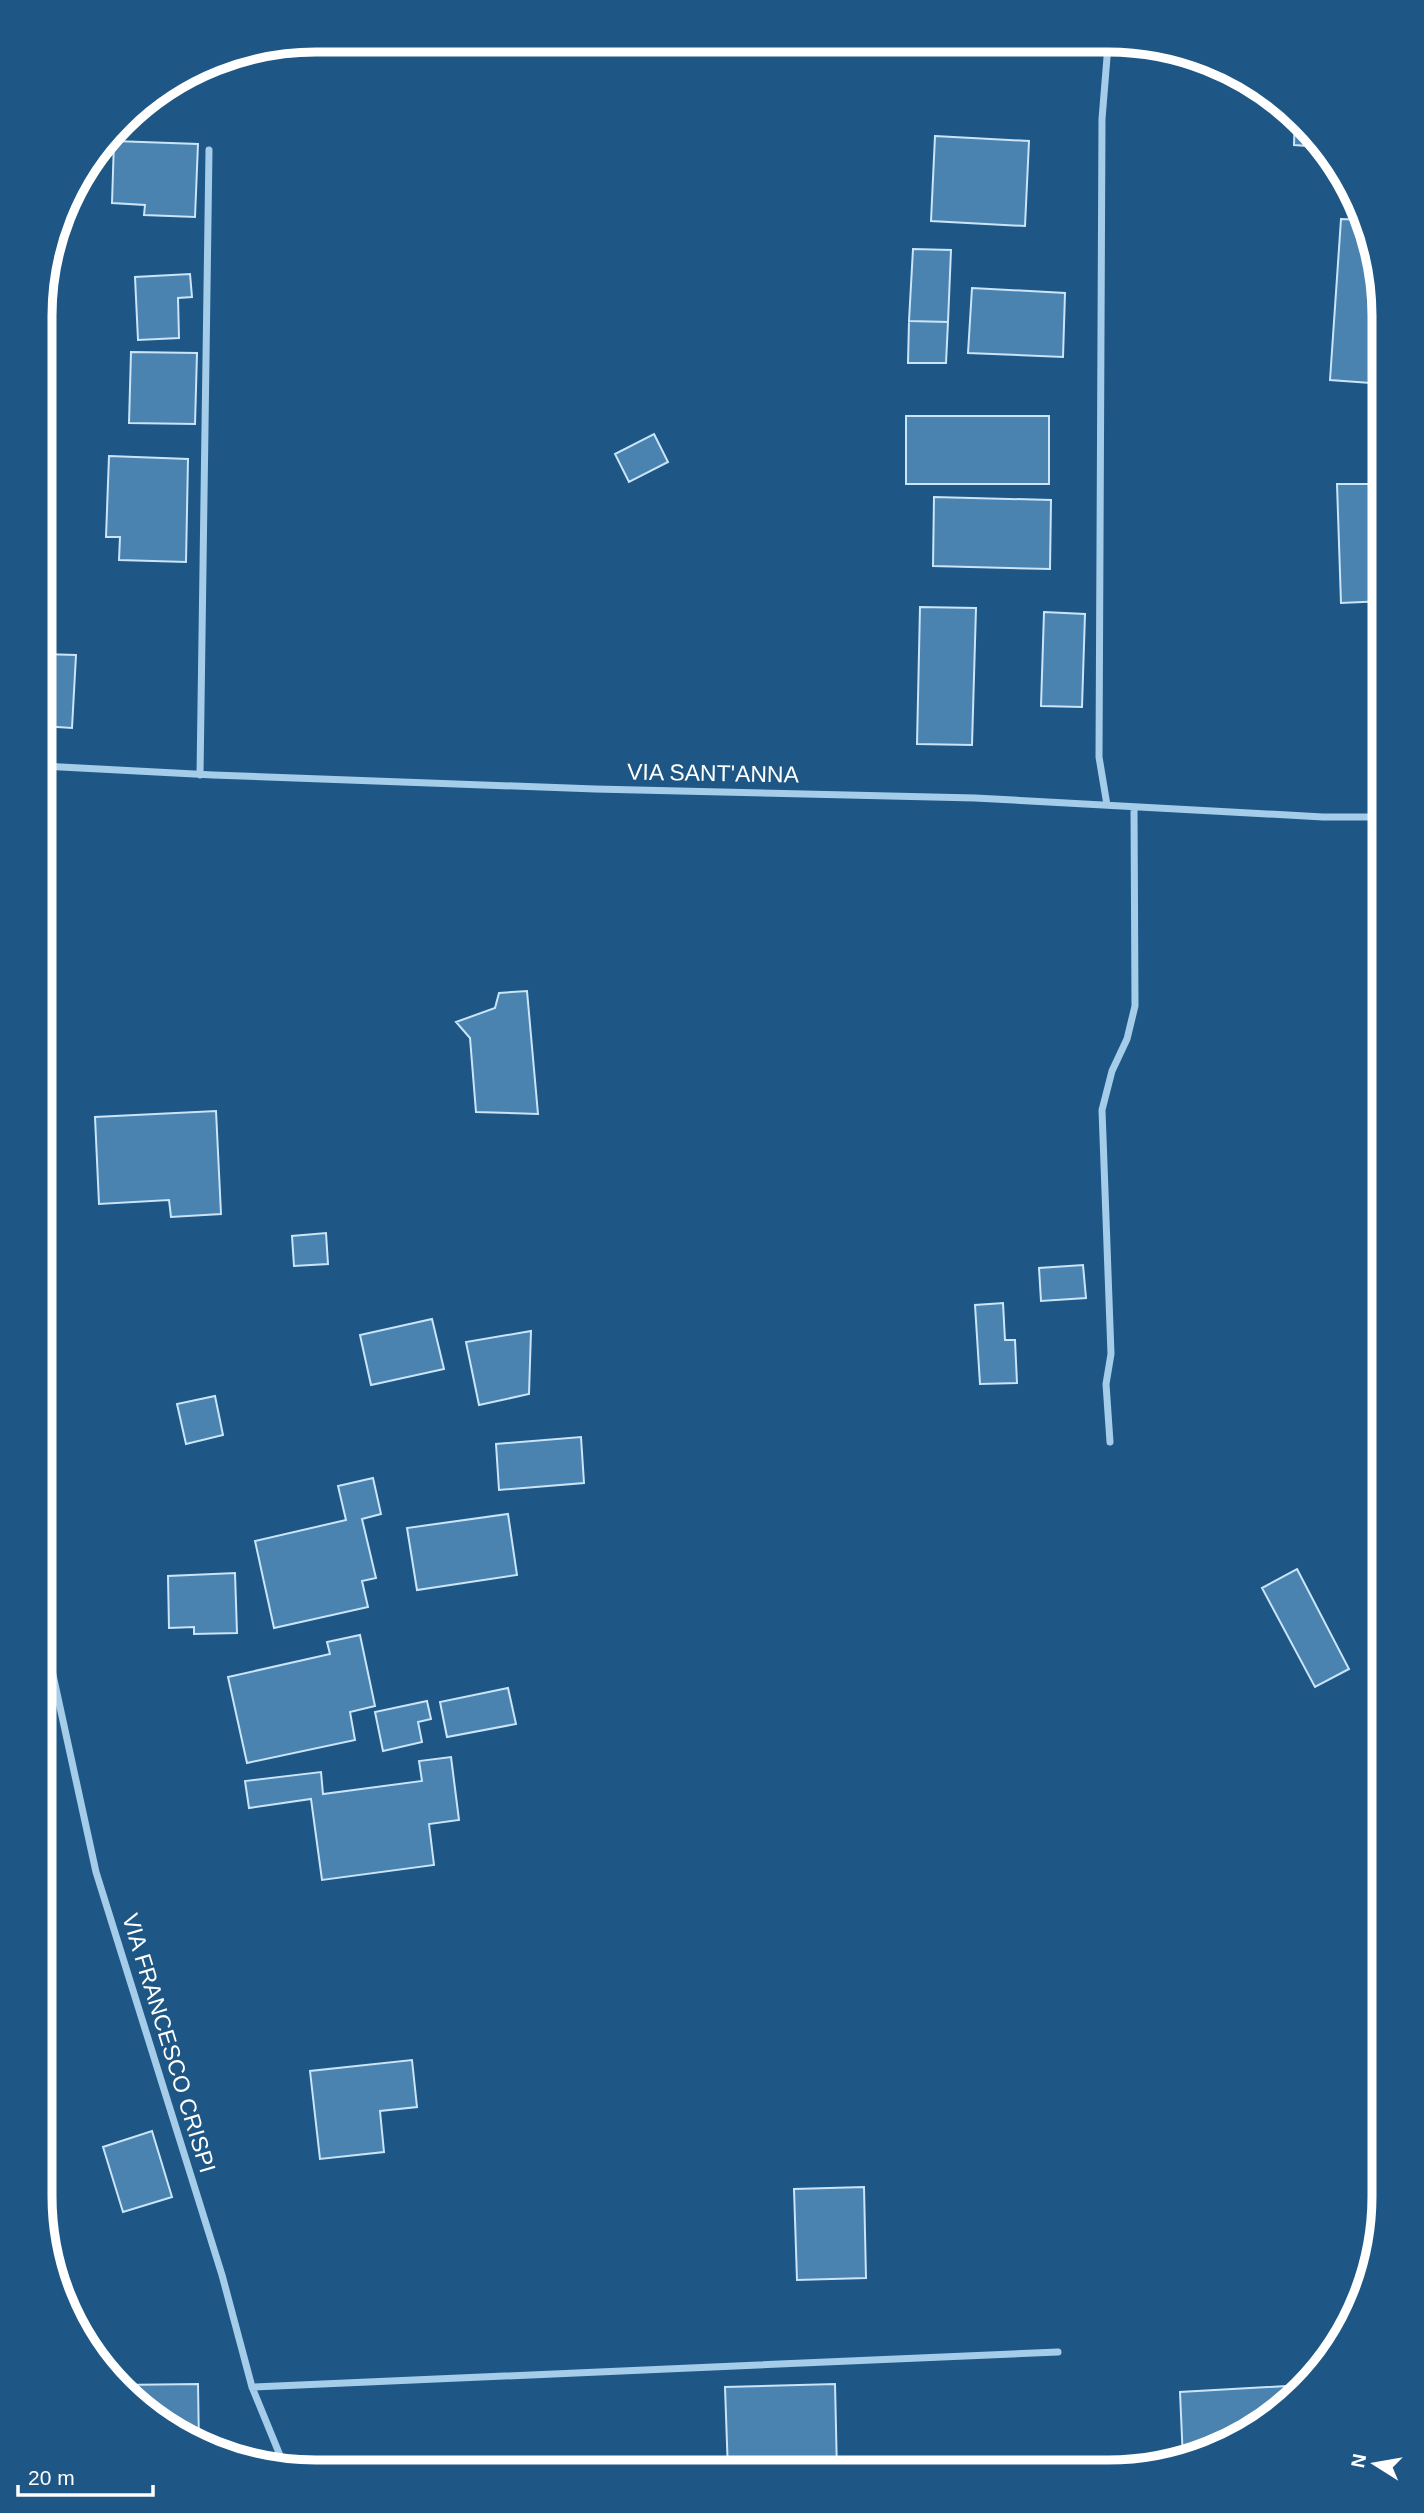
<svg xmlns="http://www.w3.org/2000/svg" width="1424" height="2513" viewBox="0 0 1424 2513" font-family="Arial,sans-serif">
<style>
.building{fill:#4a83b0;stroke:#cae4f8;stroke-width:2}
.lines{fill:none;stroke-linecap:round;stroke-linejoin:round}
.street{stroke:#a5cdea;stroke-width:7}
.labels{text-anchor:middle;stroke-width:5;stroke-linejoin:round;paint-order:stroke}
.street-label{font-size:23px;fill:#fff;stroke:#1e5785}
.rim{fill:none;stroke:#fff;stroke-width:9}
</style>
<rect width="100%" height="100%" fill="#1e5785"/>
<path class="building" d="M1295,115L1323,147L1294,145Z
M935,136L1029,141L1025,226L931,221Z
M114,141L198,144L195,217L144,215L145,205L112,203Z
M1341,219L1365,220L1369,227L1384,316V384L1330,380Z
M913,249L951,250L948,322L909,321Z
M190,274L192,297L178,298L179,338L138,340L135,277Z
M972,288L1065,293L1063,357L968,353Z
M909,321L948,322L946,363H908Z
M131,352L197,353L195,424L129,423Z
M906,416H1049V484H906Z
M654,434L668,462L629,482L615,454Z
M42,440H53L55,545H42Z
M109,456L188,459L186,562L119,560L120,537H106Z
M1337,484H1373V496H1384V601L1341,603Z
M934,497L1051,500L1050,569L933,566Z
M920,607L976,608L972,745L917,744Z
M1044,612L1085,614L1082,707L1041,706Z
M42,654L76,655L72,728L42,726Z
M527,991L538,1114L476,1112L470,1038L456,1022L495,1008L499,993Z
M1383,1081V1113V1109L1372,1110L1370,1082Z
M216,1111L221,1214L171,1217L169,1200L99,1204L95,1117Z
M326,1233L328,1264L294,1266L292,1236Z
M1083,1265L1086,1298L1041,1301L1039,1268Z
M1003,1303L1005,1340H1015L1017,1383L980,1384L975,1305Z
M432,1319L444,1369L371,1385L360,1335Z
M531,1331L529,1394L479,1405L466,1342Z
M215,1396L223,1435L186,1444L177,1404Z
M581,1437L584,1483L499,1490L496,1444Z
M373,1478L381,1514L362,1519L376,1578L362,1581L368,1607L274,1628L255,1541L346,1520L338,1486Z
M508,1514L517,1575L417,1590L407,1528Z
M1297,1569L1349,1669L1315,1687L1262,1588Z
M235,1573L237,1633L194,1634V1627L169,1628L168,1576Z
M360,1635L375,1706L350,1712L355,1740L247,1763L228,1677L330,1654L327,1642Z
M508,1688L516,1724L447,1737L440,1702Z
M427,1701L431,1719L418,1722L422,1742L383,1751L375,1712Z
M451,1757L459,1820L429,1824L434,1865L322,1880L311,1799L249,1808L245,1781L321,1772L323,1794L422,1781L419,1761Z
M412,2060L417,2107L380,2111L384,2152L320,2159L310,2071Z
M152,2131L172,2197L123,2212L103,2147Z
M864,2187L866,2278L797,2280L794,2189Z
M198,2384L199,2446L135,2405L118,2385Z
M835,2384L837,2472H728L725,2387Z
M1305,2385L1261,2426L1197,2458L1183,2460L1180,2392Z"/>
<g class="lines">
<path class="street" d="M42,766L213,775L595,789L975,798L1323,817H1384
M200,775L209,150
M1107,805L1099,757L1102,119L1108,45
M1110,1442L1106,1384L1111,1354L1102,1110L1112,1071L1127,1039L1135,1006L1134,807
M41,1620L96,1872L222,2275L252,2387L286,2470
M252,2387L1058,2352"/>
</g>
<g class="labels">
<g class="street-label">
<text transform="translate(713 773) rotate(1)" y="8">VIA SANT'ANNA</text>
<text transform="translate(169 2043) rotate(73)" y="8">VIA FRANCESCO CRISPI</text>
</g>
</g>
<path d="M0 0H1424V2513H0ZM316 52H1108A264 264 0 0 1 1372 316V2196A264 264 0 0 1 1108 2460H316A264 264 0 0 1 52 2196V316A264 264 0 0 1 316 52Z" fill="#1e5785" fill-rule="evenodd"/>
<path class="rim" d="M316 52H1108A264 264 0 0 1 1372 316V2196A264 264 0 0 1 1108 2460H316A264 264 0 0 1 52 2196V316A264 264 0 0 1 316 52Z"/>
<g transform="translate(1375 2464) rotate(281)" stroke="#1e5785" stroke-width="5" paint-order="stroke">
<path d="M0-5L12 26L0 18L-12 26Z" fill="#ffffff"/>
<text y="-10" font-size="19" font-weight="bold" text-anchor="middle" fill="#ffffff">N</text>
</g>
<path d="M18 2485v10h135v-10" fill="none" stroke="#ffffff" stroke-width="3.5"/>
<text x="28" y="2485" font-size="21" fill="#ffffff" stroke="#1e5785" stroke-width="5" paint-order="stroke">20 m</text>
</svg>
